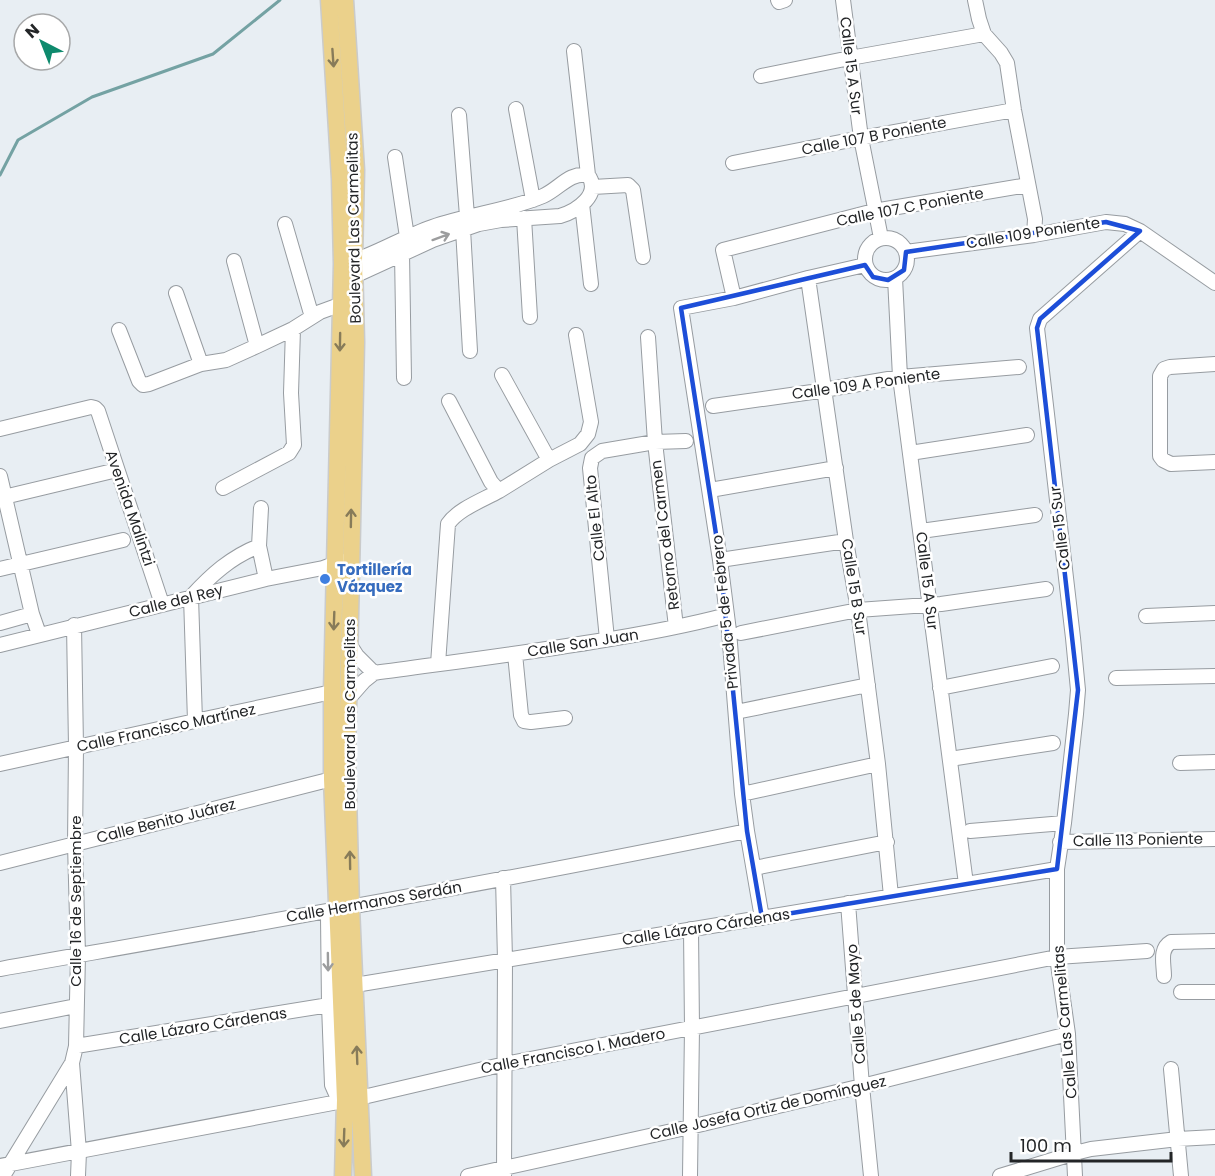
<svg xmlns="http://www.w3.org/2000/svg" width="1215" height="1176" viewBox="0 0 1215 1176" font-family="Poppins,sans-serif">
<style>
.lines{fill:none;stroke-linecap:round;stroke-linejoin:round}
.stream{stroke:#74a2a3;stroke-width:3}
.minor-casing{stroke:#979ca1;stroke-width:16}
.major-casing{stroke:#cacbcb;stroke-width:19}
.minor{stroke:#fff;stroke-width:14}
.major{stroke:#ebd18b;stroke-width:16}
.oneway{stroke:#877b59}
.oneway2{stroke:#9c9d9e}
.marked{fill:none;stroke:#1d4ed8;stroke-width:4.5;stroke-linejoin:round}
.shop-dot{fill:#3f7fe0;stroke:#fff;stroke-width:2}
.labels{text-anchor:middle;stroke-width:5;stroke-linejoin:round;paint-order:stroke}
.street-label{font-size:15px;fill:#232527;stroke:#fff}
.shop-label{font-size:15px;font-weight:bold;fill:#366cbe;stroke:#fff;text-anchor:start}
</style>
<rect width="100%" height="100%" fill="#e8eef3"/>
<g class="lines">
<path class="stream" d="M0,175L18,140L92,97L213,54L280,0"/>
<defs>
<path id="minor" d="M778,0L779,2L785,0
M843,0L861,138L881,238
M975,0L979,19L984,34L1001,53L1007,63L1014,110L1035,219L1034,235
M574,51L588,175
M761,76L850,58L984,34
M516,109L533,200
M459,115L467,216
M395,157L407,237
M733,163L861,138L1014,110
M593,187L628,185L633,190L643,257
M582,204L591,284
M524,218L530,317
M285,224L312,317
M463,229L470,351
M865 259a21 21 0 1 1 42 0a21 21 0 1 1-42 0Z
M906,252L1034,235L1106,222L1125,224L1140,231L1215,283
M402,253L404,378
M234,261L257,346
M347,263C377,254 403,237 432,227C469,214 508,211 543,196C559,189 569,172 588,175C602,194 577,211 560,216L501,220L479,224L433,240L348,279
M808,278L846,541L858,610L878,764L891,896
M895,278L900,377L966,884
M176,293L201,364
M734,298L723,250L874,211L1028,185
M119,330L139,381L143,385L149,384L201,364L226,360L257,346L293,329L320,312L350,301
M648,337L655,442L676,627
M1215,364L1170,367L1164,369L1160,376V456L1163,460L1171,464L1215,462
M502,375L549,460
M449,401L491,482L499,491L549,460L580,444L588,434L591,422L576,335
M713,406L812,392L900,377L1019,367
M0,429L91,407L95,408L98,411L162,604
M910,453L1027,435
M0,476L32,614L39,634
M223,488L289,453L294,445L291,393L293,329
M710,490L836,468
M0,498L117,470
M261,508L259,546L266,579
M921,531L1035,515
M720,560L846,541
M0,569L123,540
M1146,616L1215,613
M0,623L32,614
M74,625L76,747L75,844L78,955L76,1046L72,1063L79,1152L78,1176
M741,633L858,610L941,604L1046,589
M607,639L590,468L592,458L602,451L655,442L686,441
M0,645L266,579L323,568L342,561
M515,654L521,715L524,721L531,722L565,718
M438,664L448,524C458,509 483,500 499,491
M374,673C446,663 519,654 592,642C637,635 682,627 727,615
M1116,678L1215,676
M940,688L1052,666
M349,698L364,681L374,673L357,656L350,645
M736,712L868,685
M195,721L191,597C211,575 231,557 259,546
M950,759L1053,743
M1180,763L1215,762
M0,764L195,721L332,692
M742,794L878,764
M970,831L1064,823
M1060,842L1215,839
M0,863L332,779
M754,868L887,842
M503,878L505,960L504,1176
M848,903L862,1086L871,1176
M338,909L329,914L328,917L329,1005L332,1085L336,1094L345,1100
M762,918L747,831L742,794L729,631L720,560L681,308L734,298L808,278L865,265
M0,969C249,925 499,882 747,831
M1164,976C1164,964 1159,949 1171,942L1215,941
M355,985L1057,869
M1181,992H1215
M0,1021L76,1006
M76,1046L329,1005
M1171,1069L1181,1176
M0,1166L359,1098L505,1064L1057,957L1147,951
M3,1176L72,1063
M468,1176L690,1127L862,1086L1068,1034
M690,1176L692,1028L691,929
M1000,1176L1075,1153L1091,1149L1178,1139L1215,1137
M1075,1176L1068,1034L1057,957V869L1064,823L1076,714L1078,690L1073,638L1037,328L1040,319L1140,231"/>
<path id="major" d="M329,0L340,179L342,264L332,692V779L345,1100L343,1176
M345,0L356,170L354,261L356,342L347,757L351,907L363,1176"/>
</defs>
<use href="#minor" class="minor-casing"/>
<use href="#major" class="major-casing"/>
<use href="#minor" class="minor"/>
<use href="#major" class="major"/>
</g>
<defs><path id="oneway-shaft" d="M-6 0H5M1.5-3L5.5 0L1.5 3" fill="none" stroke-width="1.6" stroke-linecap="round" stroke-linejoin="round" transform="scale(1.5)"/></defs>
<g class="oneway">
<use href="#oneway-shaft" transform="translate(333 58) rotate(86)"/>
<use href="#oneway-shaft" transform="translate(340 342) rotate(91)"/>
<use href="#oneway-shaft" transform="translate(351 518) rotate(-89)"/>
<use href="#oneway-shaft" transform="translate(334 621) rotate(92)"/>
<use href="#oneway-shaft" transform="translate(350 860) rotate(-91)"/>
<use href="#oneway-shaft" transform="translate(357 1055) rotate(-92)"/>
<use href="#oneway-shaft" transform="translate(344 1138) rotate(92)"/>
</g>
<g class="oneway2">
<use href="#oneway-shaft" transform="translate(441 237) rotate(-20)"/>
<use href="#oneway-shaft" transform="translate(328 962) rotate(89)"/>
</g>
<path class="marked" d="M1106,222L1140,231L1040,319L1037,328L1078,690L1057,869L762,918L747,831L720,560L681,308L865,265L873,277L888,280L904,270L906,252Z"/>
<circle class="shop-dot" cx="325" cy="579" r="6"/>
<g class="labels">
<g class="street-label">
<text transform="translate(851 66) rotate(83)" y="5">Calle 15 A Sur</text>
<text transform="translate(874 136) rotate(-11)" y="5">Calle 107 B Poniente</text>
<text transform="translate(910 207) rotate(-11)" y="5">Calle 107 C Poniente</text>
<text transform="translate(354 228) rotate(-91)" y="5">Boulevard Las Carmelitas</text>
<text transform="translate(1033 233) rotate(-9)" y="5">Calle 109 Poniente</text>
<text transform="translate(866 384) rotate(-8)" y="5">Calle 109 A Poniente</text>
<text transform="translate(130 508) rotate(71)" y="5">Avenida Malintzi</text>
<text transform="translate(595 518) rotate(-96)" y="5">Calle El Alto</text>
<text transform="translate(1060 528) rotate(-97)" y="5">Calle 15 Sur</text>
<text transform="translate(665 535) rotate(-97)" y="5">Retorno del Carmen</text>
<text transform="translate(927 581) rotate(83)" y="5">Calle 15 A Sur</text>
<text transform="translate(854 587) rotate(81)" y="5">Calle 15 B Sur</text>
<text transform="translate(176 601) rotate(-14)" y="5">Calle del Rey</text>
<text transform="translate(725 612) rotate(-96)" y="5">Privada 5 de Febrero</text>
<text transform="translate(583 643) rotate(-9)" y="5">Calle San Juan</text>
<text transform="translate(350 714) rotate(-90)" y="5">Boulevard Las Carmelitas</text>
<text transform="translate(166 728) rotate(-12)" y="5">Calle Francisco Martínez</text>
<text transform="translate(166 821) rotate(-14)" y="5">Calle Benito Juárez</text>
<text transform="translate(1138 840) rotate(-1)" y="5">Calle 113 Poniente</text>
<text transform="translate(76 901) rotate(-90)" y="5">Calle 16 de Septiembre</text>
<text transform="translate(374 902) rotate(-10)" y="5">Calle Hermanos Serdán</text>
<text transform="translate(706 927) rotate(-9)" y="5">Calle Lázaro Cárdenas</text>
<text transform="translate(856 1004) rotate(-94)" y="5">Calle 5 de Mayo</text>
<text transform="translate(1065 1022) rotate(-95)" y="5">Calle Las Carmelitas</text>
<text transform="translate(203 1026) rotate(-9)" y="5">Calle Lázaro Cárdenas</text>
<text transform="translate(573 1051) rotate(-11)" y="5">Calle Francisco I. Madero</text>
<text transform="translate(768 1108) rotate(-13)" y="5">Calle Josefa Ortiz de Domínguez</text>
</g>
<g class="shop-label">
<text x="337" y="575">Tortillería<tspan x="337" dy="17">Vázquez</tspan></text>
</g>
</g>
<g transform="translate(42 42) rotate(318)"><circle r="28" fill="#ffffff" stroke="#a7a8a9" stroke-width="1.5"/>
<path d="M0-4.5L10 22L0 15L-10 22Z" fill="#0e8a6d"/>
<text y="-9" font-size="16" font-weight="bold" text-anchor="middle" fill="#232527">N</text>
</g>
<path d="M1011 1152v9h160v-9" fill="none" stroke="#232527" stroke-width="3"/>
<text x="1020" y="1152" font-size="18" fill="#232527" stroke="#ffffff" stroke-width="4.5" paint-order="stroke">100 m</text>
</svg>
